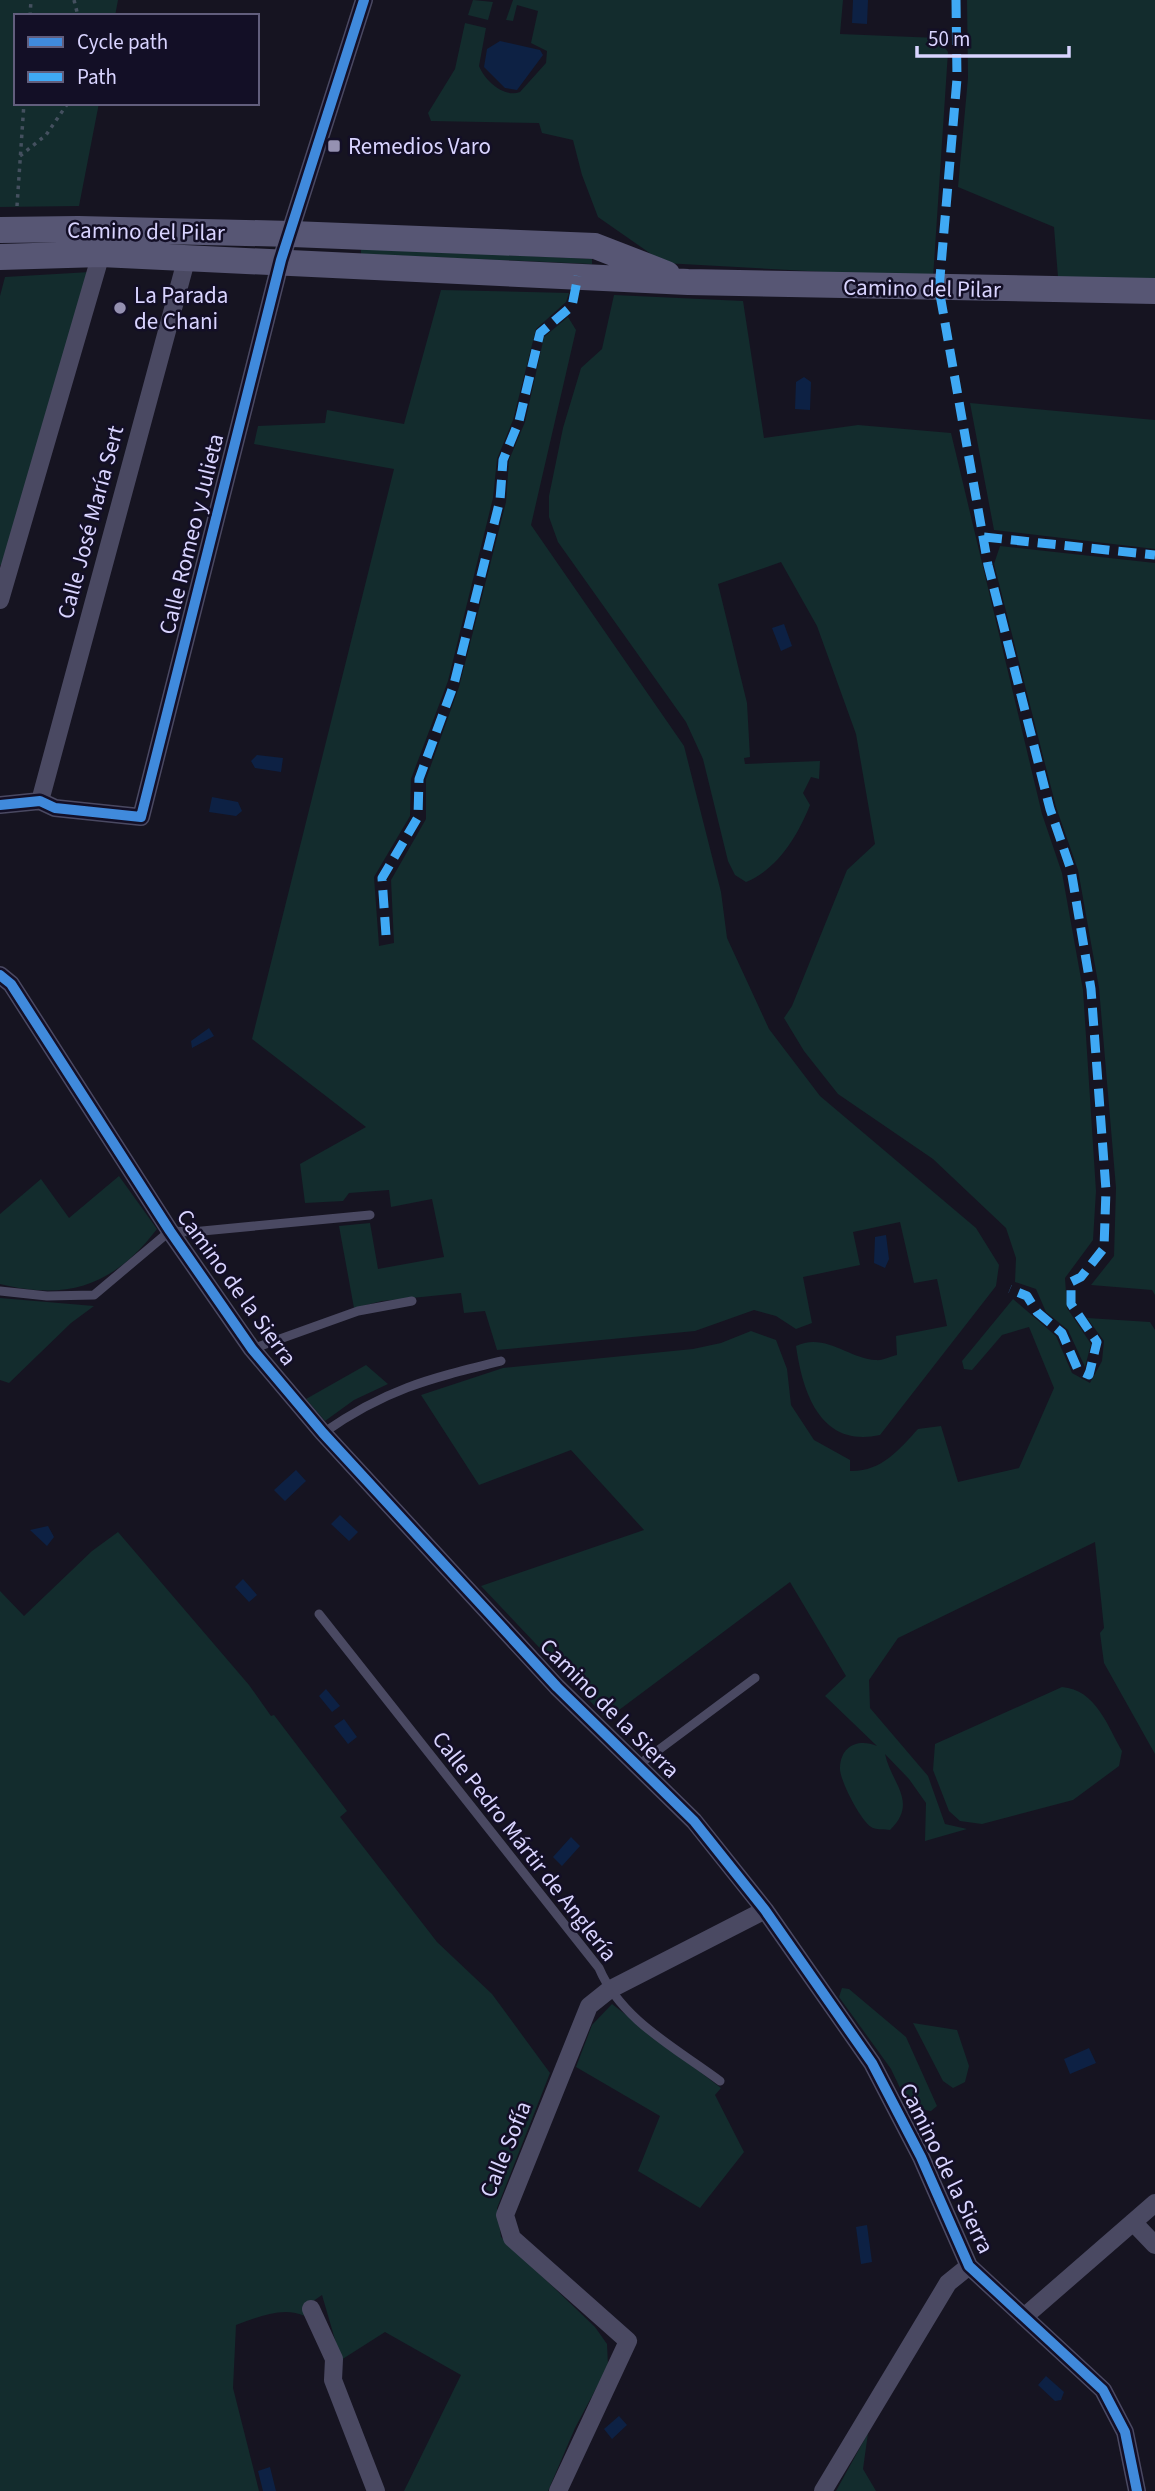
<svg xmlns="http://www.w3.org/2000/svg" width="1155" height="2491" viewBox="0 0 1155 2491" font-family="'Source Sans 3',sans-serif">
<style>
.green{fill:#132c2d}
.water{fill:#0d2144}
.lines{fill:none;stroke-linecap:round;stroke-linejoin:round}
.path{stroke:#44505f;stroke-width:3.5;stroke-dasharray:3.5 5;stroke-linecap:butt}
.lane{stroke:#4a4962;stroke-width:9}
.street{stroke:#4a4962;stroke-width:18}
.secondary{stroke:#575674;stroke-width:26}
.quiet{stroke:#3fa9f5;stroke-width:9;stroke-dasharray:18 9;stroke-linecap:butt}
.cycleway-casing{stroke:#130f26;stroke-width:15}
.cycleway{stroke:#408adc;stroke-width:10}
.poi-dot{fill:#9591b1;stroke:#130f26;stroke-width:2.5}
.labels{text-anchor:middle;stroke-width:5;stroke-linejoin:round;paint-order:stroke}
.poi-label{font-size:23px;fill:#d9d4ff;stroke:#130f26;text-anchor:start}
.street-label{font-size:23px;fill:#d9d4ff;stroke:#130f26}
</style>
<rect width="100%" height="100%" fill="#161421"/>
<path class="green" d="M0,0H118L115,16H16V103H99L79,206L0,207Z
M473,0L493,2L488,20L468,15Z
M513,0H843L840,34L938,38L948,52L933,278L664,263L598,217L582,175L573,140L542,133L539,123L431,121L428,113L455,69L465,23L486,28L479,66C485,81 504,98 520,92L546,63L547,51L531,43L538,11L517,5L513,21L506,20Z
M967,0H1155V279L1058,277L1054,227L958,187L968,78Z
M361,248L592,259V264L361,254Z
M90,272L5,566L0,565V296L5,277Z
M441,290L569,293L566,302L536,329L513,420L497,459L493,498L448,681L411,779L410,816L374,877L379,946L394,943L391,880L426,819V779L459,687L506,502L509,460L525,422L544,337L568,317L576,330L531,525L684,746L721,892L727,938L769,1029L820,1096L976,1228L999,1265L996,1286L880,1435C821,1448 803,1394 796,1346C825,1332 849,1359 876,1360C882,1361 891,1356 897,1355L896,1336L947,1326L937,1279L914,1283L900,1222L853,1232L860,1265L803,1277L812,1323L796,1329L776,1316L754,1310L695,1331L497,1350L485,1311L464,1313L461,1293L382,1301L354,1308L339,1226L370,1223L378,1269L444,1257L432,1199L391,1207L389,1190L349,1193L343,1201L305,1203L300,1164L366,1127L252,1039L394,469L254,444L258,426L325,423L327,410L404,424Z
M614,295L743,301L764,438L858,425L951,433L1042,814L1062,873L1083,990L1096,1191L1093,1240L1065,1278L1067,1308L1091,1344L1085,1367L1068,1330L1046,1312L1036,1289L1015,1282L1016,1258L1006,1228L933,1159L838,1094L804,1051L784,1018L792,1006L847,870L875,844L856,734L817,626L781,562L718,584L747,703L750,757L744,758L745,764L820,761L819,779L811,777L803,793L810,805C798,835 778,869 746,882L735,875L728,861L703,759L686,722L558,542L549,517V496L563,428L581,368L602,349Z
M970,403L1155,420V549L994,530Z
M1000,546L1155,563V1295L1152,1290L1091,1285L1114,1256L1116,1188L1099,988L1078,870L1056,807L994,564Z
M119,1176L157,1229C114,1285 69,1301 0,1284V1214L41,1179L69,1218Z
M0,1298L94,1306L71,1323L9,1383L0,1380Z
M1013,1299L1056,1336L1072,1373L1090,1383L1102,1361L1104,1341L1087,1318L1150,1322L1155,1330V1754L1104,1663L1100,1633L1104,1628L1095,1542L898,1638L869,1680L870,1708L928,1776L945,1824L967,1829L925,1841L926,1803L909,1779L885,1754C891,1783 919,1802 890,1830C885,1829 878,1830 873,1828C862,1824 839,1779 840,1768C841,1744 860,1739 877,1746L825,1696L846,1676L790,1582L607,1719L481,1586L644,1530L571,1450L479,1485L421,1395L503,1368L693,1349L721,1343L751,1331L776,1340L787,1369L791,1405L814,1440L850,1460V1471C881,1472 899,1450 918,1429L941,1426L958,1482L1019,1468L1054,1388L1029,1327L1002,1335L972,1370L964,1369L962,1361Z
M366,1365L388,1384L354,1400L325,1421L306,1399Z
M118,1532L249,1685L271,1716L274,1715L347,1811L340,1817L437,1942L492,1994L550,2073L497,2208L501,2237L595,2327L607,2344L608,2366L575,2428L548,2491H404L461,2375L385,2332L341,2360L322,2295L306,2306L305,2316C283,2306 258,2317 236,2325L233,2388L259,2491H0V1591L24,1616L92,1551Z
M1062,1687C1096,1690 1107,1725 1122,1751L1119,1766L1073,1800L982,1824L960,1821L949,1811L933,1770L935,1744Z
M842,1988L849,1989L906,2037L937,2106L931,2111L909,2107L891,2069L839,1997Z
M612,2004L721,2088L715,2095L744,2152L700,2208L638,2171L660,2116L576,2067L592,2025Z
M913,2023L957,2030L969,2066L965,2082L953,2088L943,2081Z
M868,2433L863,2469L876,2491H836Z"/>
<path class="water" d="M853,0H868L867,24L852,23Z
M500,41L540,50L543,55L517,90L505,88L484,67L487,49Z
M804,377L811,382L810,410L795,409L796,382Z
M784,624L792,646L781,651L772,628Z
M257,755L283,758L281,772L255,768L251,761Z
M212,797L238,802L242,811L236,816L209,812Z
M209,1028L214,1036L192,1048L191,1041Z
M886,1235L889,1259L885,1268L874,1263L875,1237Z
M296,1470L306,1481L285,1501L274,1490Z
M340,1515L358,1532L349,1541L331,1524Z
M48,1526L54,1537L47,1546L30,1530Z
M243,1579L257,1595L249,1602L235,1587Z
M326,1689L340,1706L332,1712L319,1696Z
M344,1719L357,1737L348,1744L334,1726Z
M571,1837L580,1846L562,1866L553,1857Z
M1089,2048L1096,2063L1070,2074L1064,2059Z
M867,2225L872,2262L861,2264L856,2227Z
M1046,2376L1064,2392L1061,2400L1055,2401L1038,2385Z
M619,2416L627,2425L612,2439L604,2429Z
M270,2467L276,2491H263L258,2471Z"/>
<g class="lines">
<path class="path" d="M74,0L78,16
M30,16L31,0
M20,156L46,135L68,103
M17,206L24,103"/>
<path class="lane" d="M0,1291L47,1296L94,1295L170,1231L192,1232L370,1215
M252,1349L358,1311L412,1301
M323,1433C386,1389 428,1379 501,1361
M319,1614L599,1968C621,2020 676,2048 720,2081
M637,1766L755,1678"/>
<path class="street" d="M0,600L101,254
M40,801L187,257
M0,805L40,801L55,808L141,817L281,260L364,0
M0,975L11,984L170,1231L252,1349L323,1433L557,1687L694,1821L765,1910L872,2063L921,2157L969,2266L1103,2390L1125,2432L1137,2491
M1133,2222L1155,2245
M311,2309L334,2359L333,2380L376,2491
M1024,2317L1155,2203
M558,2491L628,2341L512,2238L505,2215L589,2006L609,1990L765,1910
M823,2491L948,2283L969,2266"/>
<path class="secondary" d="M0,230L78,229L292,234L595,246L667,274
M0,257L101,254L688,282L1155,291"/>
<path class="quiet" d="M956,0L957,79L939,289L988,565L1050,809L1071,870L1091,989L1106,1190L1104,1248L1081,1277L1071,1282V1304L1097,1342L1089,1375L1078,1370L1062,1333L1037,1312L1027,1296L1010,1289
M984,537L1155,555
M386,935L382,878L418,817L419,779L454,684L500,500L503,460L519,421L540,333L572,306L578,276"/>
<defs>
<path id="cycleway" d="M0,805L40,801L55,808L141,817L281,260L364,0
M0,975L11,984L170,1231L252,1349L323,1433L557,1687L694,1821L765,1910L872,2063L921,2157L969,2266L1103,2390L1125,2432L1137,2491"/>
</defs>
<use href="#cycleway" class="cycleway-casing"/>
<use href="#cycleway" class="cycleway"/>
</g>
<g class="poi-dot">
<rect x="327" y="139" width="14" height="14" rx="3.5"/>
<circle cx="120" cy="308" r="7"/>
</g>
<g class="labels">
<g class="poi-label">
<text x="348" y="154">Remedios Varo</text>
<text x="134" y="303">La Parada<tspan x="134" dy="26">de Chani</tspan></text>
</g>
<g class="street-label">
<text transform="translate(146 231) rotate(1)" y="8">Camino del Pilar</text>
<text transform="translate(922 288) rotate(1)" y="8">Camino del Pilar</text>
<text transform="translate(90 522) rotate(-75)" y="8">Calle José María Sert</text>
<text transform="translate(191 534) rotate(-76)" y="8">Calle Romeo y Julieta</text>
<text transform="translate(237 1287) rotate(54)" y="8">Camino de la Sierra</text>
<text transform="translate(610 1708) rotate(45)" y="8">Camino de la Sierra</text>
<text transform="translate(525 1846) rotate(52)" y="8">Calle Pedro Mártir de Anglería</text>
<text transform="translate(505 2149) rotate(-68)" y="8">Calle Sofía</text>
<text transform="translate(947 2168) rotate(64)" y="8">Camino de la Sierra</text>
</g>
</g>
<rect x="14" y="14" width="245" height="91" fill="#130f26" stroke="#625e7d" stroke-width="2"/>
<rect x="28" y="37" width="35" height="10" fill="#408adc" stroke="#625e7d" stroke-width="2"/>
<text x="77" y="49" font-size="21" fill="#d9d4ff">Cycle path</text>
<rect x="28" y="72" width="35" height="10" fill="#3fa9f5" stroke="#625e7d" stroke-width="2"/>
<text x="77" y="84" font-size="21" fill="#d9d4ff">Path</text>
<path d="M917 46v10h152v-10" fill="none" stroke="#d9d4ff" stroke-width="3.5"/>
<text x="928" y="46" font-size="21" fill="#d9d4ff" stroke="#130f26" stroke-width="5" paint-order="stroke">50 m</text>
</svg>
